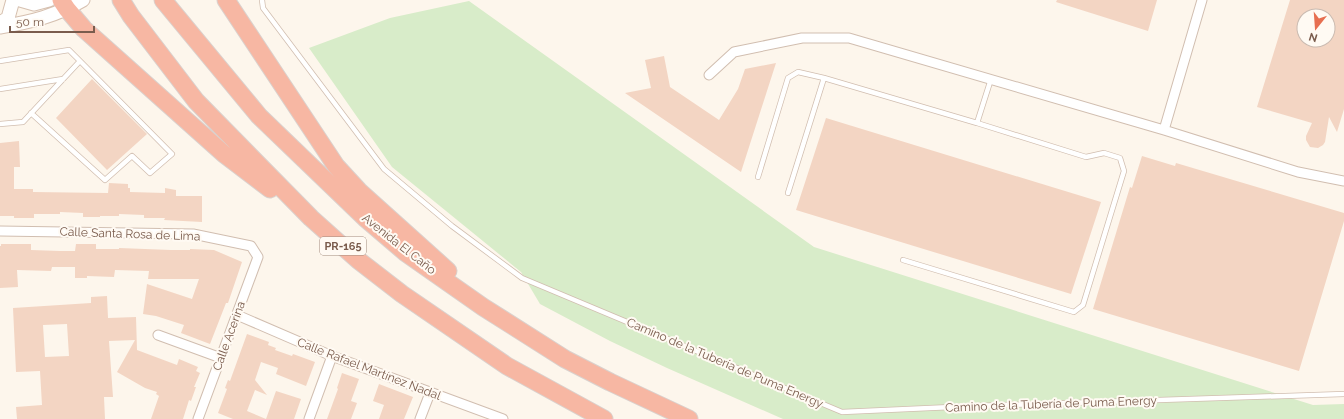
<svg xmlns="http://www.w3.org/2000/svg" width="1344" height="419" viewBox="0 0 1344 419" font-family="Raleway,sans-serif">
<style>
.green{fill:#d8ecc9}
.building{fill:#f3d5c3;fill-rule:evenodd}
.lines{fill:none;stroke-linecap:round;stroke-linejoin:round}
.lane-casing{stroke:#d1beb0;stroke-width:6}
.street-casing{stroke:#d1beb0;stroke-width:11}
.secondary-casing{stroke:#d6c0b0;stroke-width:15}
.highway-casing{stroke:#dad1cd;stroke-width:19}
.lane{stroke:#fff;stroke-width:4.5}
.street{stroke:#fff;stroke-width:9}
.secondary{stroke:#fff;stroke-width:13}
.highway{stroke:#f7b7a3;stroke-width:17}
.labels{text-anchor:middle;stroke-width:4;stroke-linejoin:round;paint-order:stroke}
.shield{fill:#fffaf3;stroke:#a28b7f;stroke-width:1}
.shield-label{font-size:11px;font-weight:bold;fill:#7a5c4d}
.street-label{font-size:12px;fill:#7a5c4d;stroke:#fffaf3}
</style>
<rect width="100%" height="100%" fill="#fdf6ec"/>
<path class="green" d="M469,1L814,247L1313,405L1344,404V419H783L667,368L610,341L540,304L521,272L392,167L309,48L390,18Z"/>
<path class="building" d="M1057,0H1157L1148,31L1056,2Z
M1290,0H1344V109L1337,132L1329,117L1325,142L1323,145L1318,148L1310,147L1306,140V136L1312,123L1257,107ZM1304,16H1328V40H1304Z
M664,56L670,87L719,120L738,89L745,69L776,63L741,172L625,93L651,88L645,60Z
M92,79L147,134L107,170L56,118Z
M826,118L1101,202L1071,294L796,210Z
M19,141L20,167H14V189H33V192L108,193L109,183L128,184V188H130V192L165,193V188L176,190V196H202V222L164,220L165,218H144V215L119,214V216H100V217H83V213L60,212V214H34V218H14V216H0V143Z
M1142,156L1175,166L1176,163L1344,213V221L1299,371L1093,309L1130,187L1132,188Z
M1,244H31V250L60,251H75L76,244H96V249H119V248L171,250H190V249L214,250L242,262L228,303H226L210,344L181,333L184,325L156,316L143,314L147,284L192,299L199,279H148L149,271L115,270L114,277L87,276V278H75V267H52L51,271L17,270L18,287L0,288V246H1Z
M107,296L108,318L136,317L137,350L177,365L179,359L198,367L196,371L200,373L194,387H196L191,401L189,400L183,419H151L159,396L156,394L157,392L145,388L117,372L135,340L109,341L113,397H104L105,419H17L16,407L42,405L40,371L16,372L13,308L91,303V297ZM67,324L69,356L45,357L43,325Z
M247,334L269,342L268,345L276,348L275,350L292,356L293,354L315,362L306,386L276,374L278,368L261,362L255,380L267,395L255,390L247,411L266,419H233L218,413L227,389L225,388L228,380L230,381Z
M342,373L359,379L351,401L357,403L351,419H327L338,389L337,388Z
M379,384L413,397L404,419H379L384,405L373,401Z
M276,391L301,399L294,419H266Z"/>
<g class="lines">
<defs>
<path id="lane" d="M262,0L263,8L384,169L452,226L522,278L842,412L974,406L1344,394
M0,61L69,50L80,61L23,122L0,124
M0,89L63,79
M31,113L105,180L132,156L150,173L172,154L80,61
M758,177L788,78L798,72L824,78L977,123L991,79
M788,193L824,78
M903,260L1074,312L1083,305L1124,171L1120,158L1104,153L1086,157L977,123"/>
<path id="street" d="M709,75L734,52L802,38H849L1164,130L1298,172L1344,181
M1164,130L1202,0
M0,231L193,234L251,246L258,257L198,419
M237,315L332,356L503,419
M158,335L221,358
M309,419L332,356
M420,419L430,393"/>
<path id="secondary" d="M20,0L34,4L49,0
M0,23L8,18L13,0
M0,27C31,22 56,16 83,0"/>
<path id="highway" d="M61,0L67,9L84,29L224,154L270,189
M121,0L131,16L196,101L311,218L358,260L402,294L507,366L604,419
M163,0L259,116L365,218L406,253L483,307L565,359L610,382L689,419
M226,0L336,166L359,191L448,271"/>
</defs>
<use href="#lane" class="lane-casing"/>
<use href="#street" class="street-casing"/>
<use href="#secondary" class="secondary-casing"/>
<use href="#highway" class="highway-casing"/>
<use href="#lane" class="lane"/>
<use href="#street" class="street"/>
<use href="#secondary" class="secondary"/>
<use href="#highway" class="highway"/>
</g>
<g class="labels">
<rect class="shield" x="320" y="237" width="46" height="18" rx="3"/>
<g class="shield-label">
<text x="343" y="250">PR-165</text>
</g>
<g class="street-label">
<text transform="translate(130 234) rotate(2)" y="4">Calle Santa Rosa de Lima</text>
<text transform="translate(399 244) rotate(38)" y="4">Avenida El Caño</text>
<text transform="translate(229 336) rotate(-70)" y="4">Calle Acerina</text>
<text transform="translate(725 363) rotate(23)" y="4">Camino de la Tubería de Puma Energy</text>
<text transform="translate(369 369) rotate(21)" y="4">Calle Rafael Martínez Nadal</text>
<text transform="translate(1051 404) rotate(-2)" y="4">Camino de la Tubería de Puma Energy</text>
</g>
</g>
<g transform="translate(1316 28) rotate(197)"><circle r="19" fill="#fffaf3" stroke="#cabbb1"/>
<path d="M0-3L7 15L0 10L-7 15Z" fill="#e76f51"/>
<text y="-6" font-size="11" font-weight="bold" text-anchor="middle" fill="#7a5c4d">N</text>
</g>
<path d="M10 26v6h84v-6" fill="none" stroke="#7a5c4d" stroke-width="2"/>
<text x="16" y="26" font-size="12" fill="#7a5c4d" stroke="#fffaf3" stroke-width="3" paint-order="stroke">50 m</text>
</svg>
